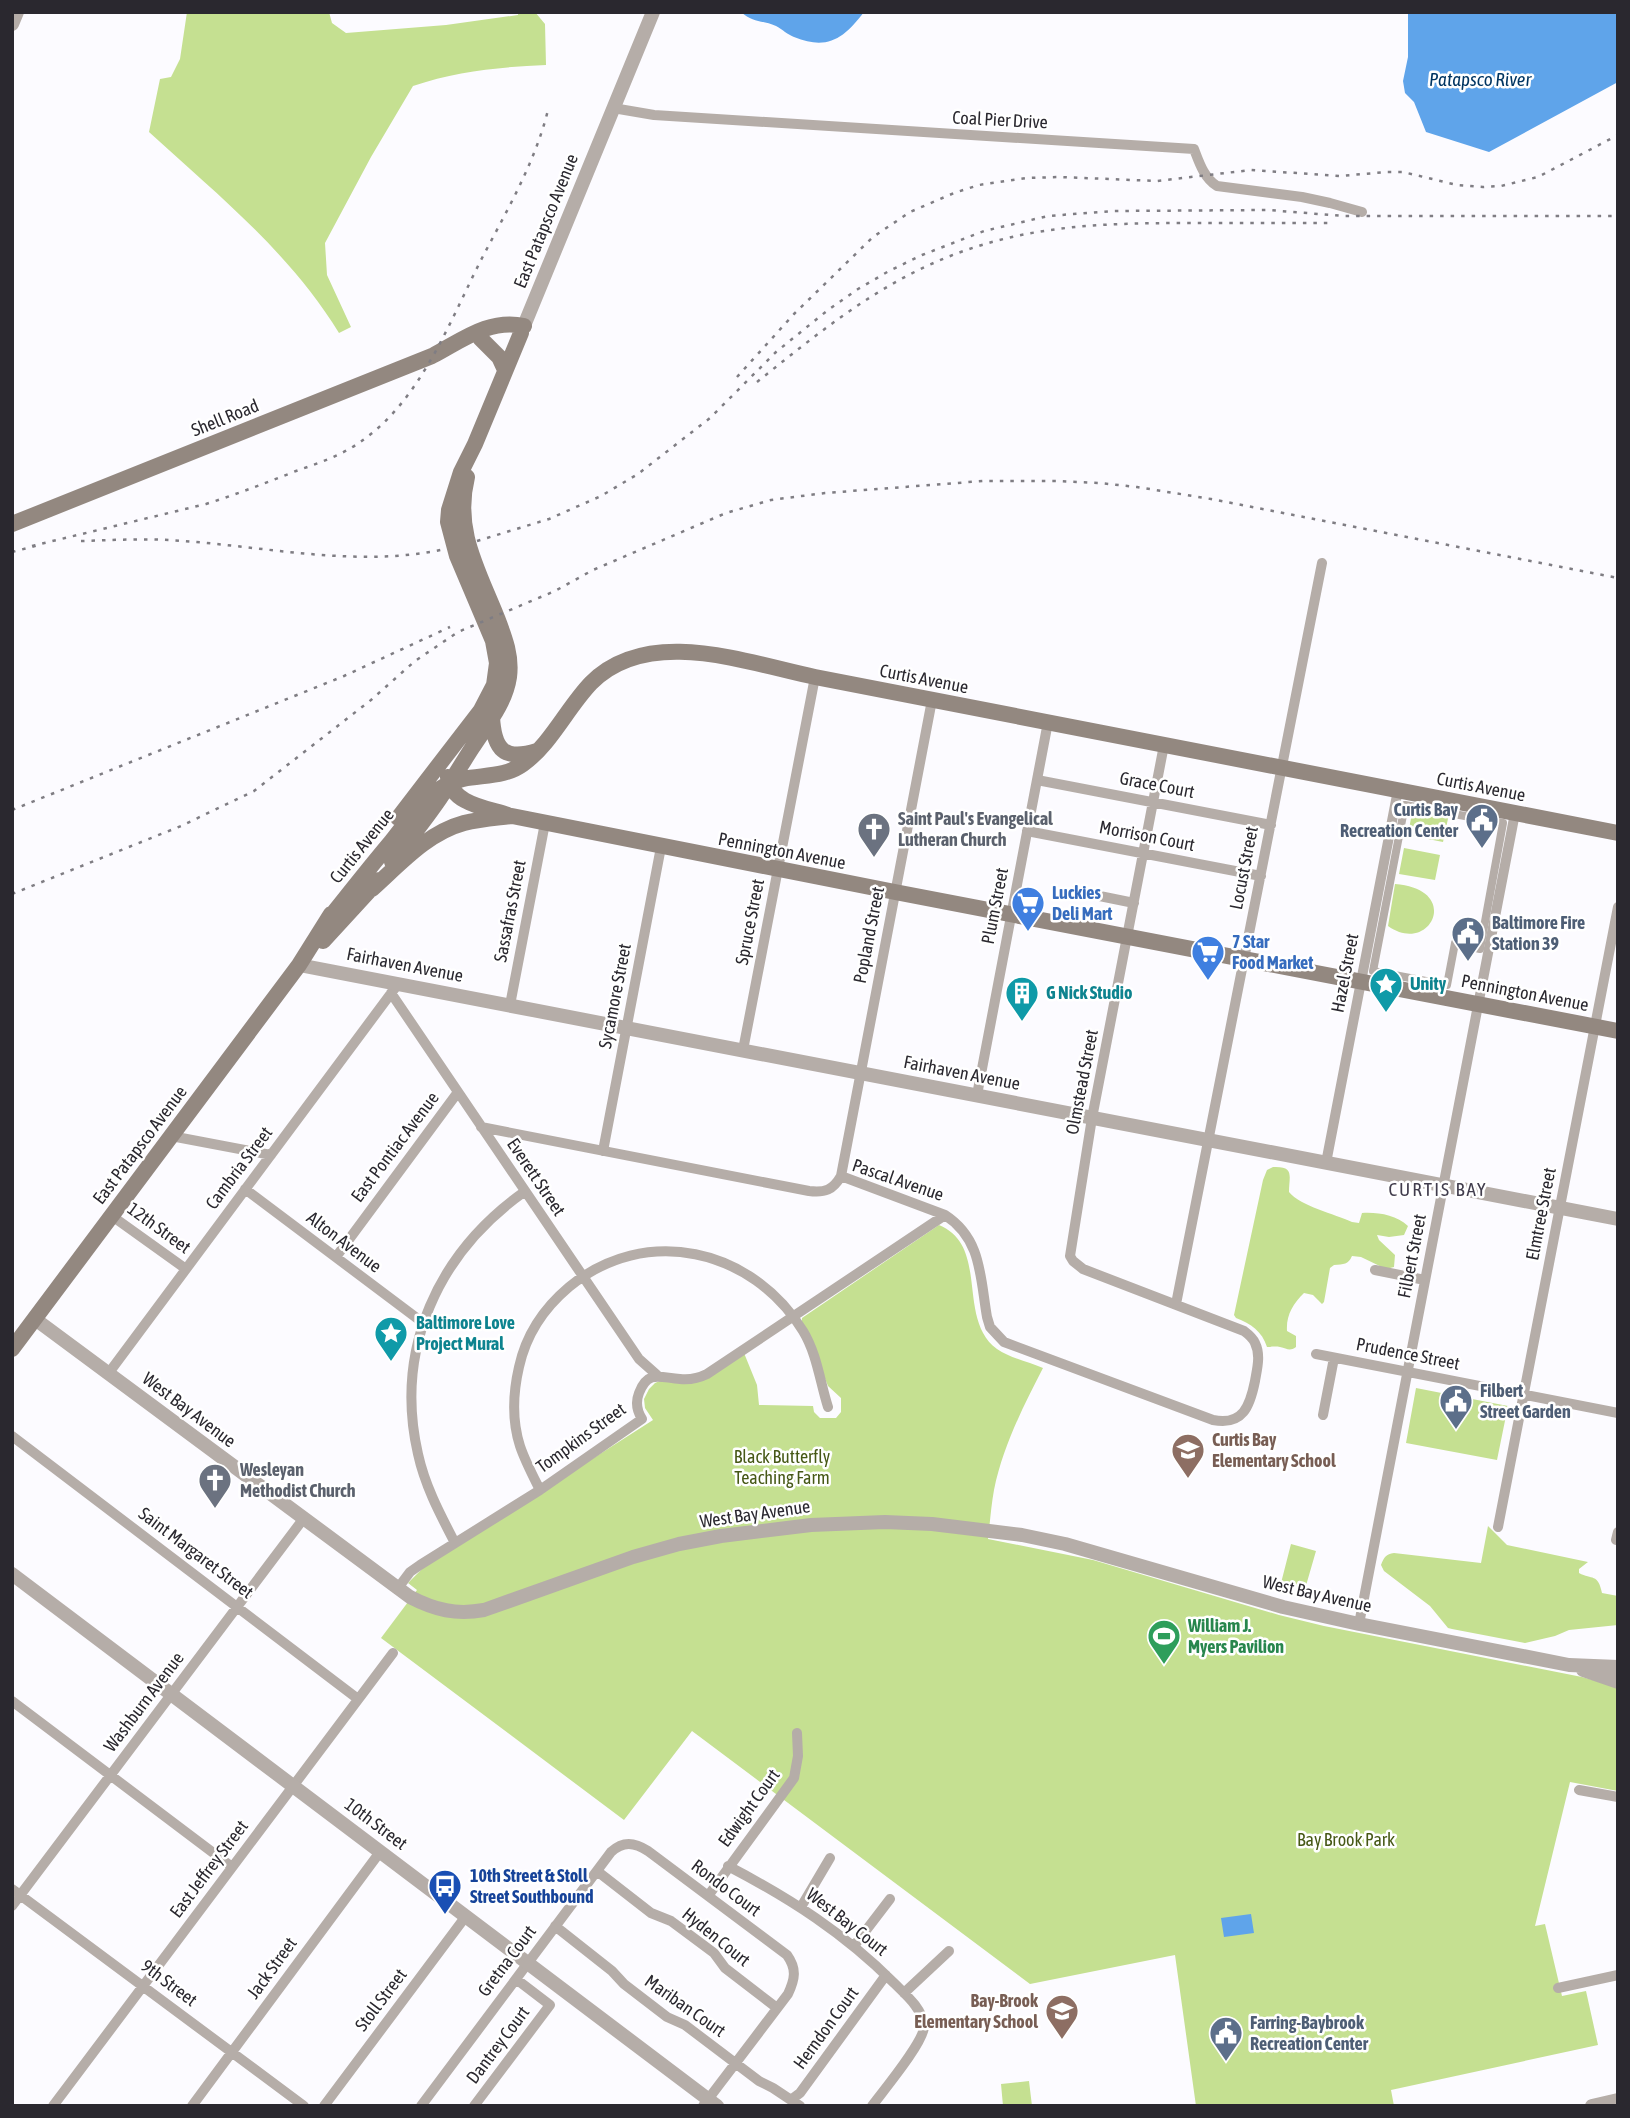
<svg xmlns="http://www.w3.org/2000/svg" width="1630" height="2118" viewBox="0 0 1630 2118" font-family="'Asap Condensed',sans-serif">
<style>
.green{fill:#c5e091}
.water{fill:#5fa4ea}
.lines{fill:none;stroke-linecap:round;stroke-linejoin:round}
.pedestrian{stroke:#b5ada8;stroke-width:8}
.minor{stroke:#b5ada8;stroke-width:10}
.tertiary{stroke:#b5ada8;stroke-width:14}
.secondary{stroke:#938880;stroke-width:16}
.rail{stroke:#7f7d83;stroke-width:2.5;stroke-dasharray:3.5 7;stroke-linecap:butt}
.labels{text-anchor:middle;stroke-width:5;stroke-linejoin:round;paint-order:stroke}
.street-label{font-size:18px;fill:#2a282f;stroke:#fff}
.service-label{font-size:18px;font-weight:bold;fill:#4e5e75;stroke:#fff;text-anchor:start}
.worship-label{font-size:18px;font-weight:bold;fill:#5b616d;stroke:#fff;text-anchor:start}
.shop-label{font-size:18px;font-weight:bold;fill:#366cbe;stroke:#fff;text-anchor:start}
.culture-label{font-size:18px;font-weight:bold;fill:#0d838f;stroke:#fff;text-anchor:start}
.education-label{font-size:18px;font-weight:bold;fill:#785e54;stroke:#fff;text-anchor:start}
.park-label{font-size:18px;fill:#465816;stroke:#fff}
.leisure-label{font-size:18px;font-weight:bold;fill:#27864d;stroke:#fff;text-anchor:start}
.transit-label{font-size:18px;font-weight:bold;fill:#164399;stroke:#fff;text-anchor:start}
.water-label{font-size:19px;font-style:italic;fill:#003562;stroke:#fff}
.neighbourhood-label{font-size:19px;letter-spacing:2px;fill:#413d4d;stroke:#fff}
</style>
<rect width="100%" height="100%" fill="#fcfbff"/>
<path class="green" d="M187,12H329L332,23L346,33L446,25L518,15V12H535L545,24L546,65C500,67 457,71 413,86L371,157L325,243L327,275L351,327L339,333C290,253 218,195 149,132L160,79L171,77L180,59Z
M1413,807L1449,814L1443,842L1408,835Z
M1404,848L1440,855L1435,880L1399,874Z
M1395,884C1463,889 1430,956 1388,926Z
M1273,1167C1295,1166 1289,1176 1289,1192C1300,1206 1335,1214 1352,1222L1359,1223L1362,1213C1378,1212 1396,1215 1408,1226L1404,1235L1389,1237L1377,1235L1379,1240L1395,1255L1394,1267L1386,1269L1361,1257L1352,1256C1348,1265 1344,1264 1334,1265L1330,1268L1324,1302L1322,1304L1313,1295L1304,1293C1293,1304 1286,1315 1287,1331L1296,1336V1347C1289,1352 1287,1348 1280,1347C1275,1346 1271,1347 1267,1347C1262,1331 1251,1324 1236,1318L1234,1315L1263,1180L1267,1170Z
M939,1225C990,1246 956,1319 997,1349C1010,1358 1029,1362 1043,1368C1023,1407 1003,1446 994,1490C991,1506 990,1523 988,1539L1093,1560L1279,1615L1324,1626L1582,1677L1618,1687V1791L1570,1782L1535,1926L1545,1924L1562,1996L1586,1991L1598,2045L1391,2090L1394,2106H1196L1175,1955L1030,1984L692,1731L624,1820L381,1638L417,1590L408,1583L425,1566L653,1420L645,1408L644,1399L649,1389L655,1383L662,1380L683,1383L744,1353L757,1385L759,1405L813,1406L814,1412L820,1418H836L841,1412V1398L828,1386L802,1322V1318Z
M1416,1388L1508,1406L1497,1460L1406,1443Z
M1488,1526L1507,1545L1588,1562L1579,1569V1573C1592,1580 1598,1573 1602,1593L1618,1596V1625L1569,1630L1555,1636L1525,1643L1452,1629L1448,1628L1430,1606L1384,1571L1381,1565C1384,1557 1386,1554 1394,1553L1481,1563Z
M1291,1544L1316,1551L1305,1589L1281,1583Z
M1029,2081L1032,2106H1003L1001,2084Z"/>
<path class="water" d="M741,12H864C844,38 828,51 794,37C788,35 782,29 776,26C762,20 753,23 741,12Z
M1408,12H1618V82L1489,152L1426,132L1414,102L1405,93L1403,81L1408,57Z
M1251,1914L1254,1933L1224,1937L1221,1918Z"/>
<g class="lines">
<path class="pedestrian" d="M1405,805L1503,823L1480,949L1455,943L1447,985L1373,971Z"/>
<path class="minor" d="M613,108L654,115L1194,149C1199,162 1204,178 1217,186L1302,197L1330,203L1362,212
M1037,780L1271,825
M1027,831L1261,876
M1075,891L1134,903
M391,993L639,1359L657,1375
M510,1005L545,823
M743,1050L815,677
M977,1095L1048,722
M481,1127L809,1191C825,1193 833,1190 841,1176L932,700
M171,1136L271,1155
M603,1151L661,847
M1326,1163L1398,790
M841,1176L945,1215C982,1239 980,1277 987,1317L990,1327L1004,1342L1213,1420C1243,1426 1250,1406 1255,1381C1257,1369 1261,1355 1255,1343C1253,1338 1248,1334 1244,1331L1083,1269L1073,1261L1070,1256L1092,1118L1164,745
M245,1189L422,1322
M112,1216L186,1269
M336,1257L458,1092
M1375,1270L1425,1280
M1176,1304L1322,563
M1316,1354L1618,1413
M108,1374L398,984
M1323,1415L1334,1358
M12,1436L358,1699
M540,1490C533,1476 525,1461 520,1446C512,1421 513,1393 519,1367C526,1335 544,1308 569,1287C645,1224 752,1248 803,1331C817,1354 820,1382 828,1407
M1498,1527L1618,907
M1616,1540L1618,1532
M455,1543C440,1514 425,1486 418,1454C394,1349 438,1253 524,1192
M398,1588L410,1572L420,1565L540,1490L642,1419C637,1411 635,1403 639,1393C648,1369 661,1378 680,1379C690,1380 699,1378 707,1374L945,1215
M1359,1624L1515,813
M12,1701L232,1867
M1579,1790L1618,1797
M728,1866C791,1899 844,1933 894,1983C905,1994 923,2009 924,2026C925,2041 883,2091 872,2106
M597,1871L651,1913L671,1921L714,1953L725,1968L777,2008
M12,1889L304,2106
M708,1896L794,1778L798,1756L797,1733
M12,1906L304,1518
M801,1907L830,1858
M555,1926L612,1971L624,1984L667,2017L685,2025L759,2081L773,2088L800,2106
M854,1946L890,1899
M1558,1988L1618,1975
M904,1993L949,1951
M792,2099L800,2093L886,1975
M53,2106L393,1653
M192,2106L380,1852
M324,2106L466,1916
M421,2106L611,1852C623,1841 634,1842 648,1851L787,1955C797,1969 795,1979 788,1994L703,2106
M474,2106L550,2005L516,1979"/>
<path class="tertiary" d="M12,24L17,12
M521,333L653,12
M299,965L1618,1219
M35,1319L410,1597C435,1610 456,1615 484,1610L633,1557L679,1544L721,1536L811,1525L885,1522L932,1524L1022,1535L1065,1544L1283,1607L1359,1624L1569,1665L1618,1667
M12,1574L717,2106
M1583,1670L1618,1682
M1592,2106L1618,2100"/>
<path class="secondary" d="M480,338L499,357L505,370
M12,524L432,356C461,341 489,318 524,326
M492,717C494,750 504,761 537,751
M448,777C451,804 487,808 508,815
M398,818L481,710L494,685L497,663L493,641L457,556L448,522L449,510L461,472L475,444L521,333
M392,862C408,841 425,820 440,798C451,782 461,765 472,748C486,726 505,704 509,677C512,655 504,636 496,615C477,568 454,529 467,477
M372,889C400,864 427,833 464,823C480,819 496,818 512,816L895,892L1618,1031
M327,921C348,895 369,868 391,842C407,822 423,798 446,785C470,772 500,781 523,764C551,744 567,708 591,683C649,625 747,663 815,677L1618,833
M323,941L379,880
M12,1349L299,965L331,914"/>
<path class="rail" d="M737,377L794,314L873,237L910,212L954,193L979,185L1026,178L1060,177L1157,181L1251,170L1340,176L1387,172H1403L1457,185L1483,187L1501,186L1538,177L1618,135
M757,382C811,339 864,295 927,266C1015,225 1097,223 1191,223C1239,223 1287,223 1334,223
M81,541C115,540 149,538 183,541C269,547 360,568 445,549
M477,541L549,519L601,496L638,474L710,418L776,352L828,310L858,289L889,271L922,255L984,231L1048,216L1113,211L1268,210L1344,216H1618
M32,546L206,504C237,494 266,483 296,471C319,463 343,455 363,440C421,399 450,321 481,260C506,212 535,163 548,110
M12,552L39,545
M12,810L344,676L450,627
M12,894L181,826L254,791L371,700L415,661L458,632L555,591L593,570L726,513L771,500L825,493L983,481H1056L1099,483L1137,487L1211,499L1618,578"/>
</g>
<defs>
<symbol id="civic-pin" viewBox="-11 -11 22 30"><path d="M0 17L-7.5 6A9.5 9.5 0 1 1 7.5 6Z" fill="#5c6f8a" stroke="#fff"/><path d="M-.6-6.5H3V-4.5H.6V-3L4-1V1h2V6H-6V1h2V-1L-.6-3ZM-1.2 2.5V6h2.4V2.5Z" fill="#fff"/></symbol>
<symbol id="church-pin" viewBox="-11 -11 22 30"><path d="M0 17L-7.5 6A9.5 9.5 0 1 1 7.5 6Z" fill="#6b7280" stroke="#fff"/><path d="M-1.2-6h2.4v3.5h3.3v2.4h-3.3V6h-2.4V-.1h-3.3v-2.4h3.3Z" fill="#fff"/></symbol>
<symbol id="supermarket-pin" viewBox="-11 -11 22 30"><path d="M0 17L-7.5 6A9.5 9.5 0 1 1 7.5 6Z" fill="#3f7fe0" stroke="#fff"/><path d="M-6-5.5h2.5l.6 2H6L4.5 2H-2.5L-4.4-4H-6ZM-1.5 3.2a1.3 1.3 0 1 0 .1 0ZM3 3.2a1.3 1.3 0 1 0 .1 0Z" fill="#fff"/></symbol>
<symbol id="sight-pin" viewBox="-11 -11 22 30"><path d="M0 17L-7.5 6A9.5 9.5 0 1 1 7.5 6Z" fill="#0f9aa8" stroke="#fff"/><path d="M0-6L1.8-2.2L6-1.7L2.9 1.2L3.7 5.4L0 3.3L-3.7 5.4L-2.9 1.2L-6-1.7L-1.8-2.2Z" fill="#fff"/></symbol>
<symbol id="building-pin" viewBox="-11 -11 22 30"><path d="M0 17L-7.5 6A9.5 9.5 0 1 1 7.5 6Z" fill="#0f9aa8" stroke="#fff"/><path d="M-4-6H4V6H1V3H-1V6H-4ZM-2.5-4.3h1.7v1.8h-1.7ZM.8-4.3h1.7v1.8H.8ZM-2.5-1h1.7V.8h-1.7ZM.8-1h1.7V.8H.8Z" fill="#fff"/></symbol>
<symbol id="school-pin" viewBox="-11 -11 22 30"><path d="M0 17L-7.5 6A9.5 9.5 0 1 1 7.5 6Z" fill="#8d6e63" stroke="#fff"/><path d="M0-5L7-2L0 1L-7-2ZM-4 1L0 2.5L4 1V4Q0 6-4 4Z" fill="#fff"/></symbol>
<symbol id="stadium-pin" viewBox="-11 -11 22 30"><path d="M0 17L-7.5 6A9.5 9.5 0 1 1 7.5 6Z" fill="#2e9e5b" stroke="#fff"/><path d="M0-5a6.5 5 0 1 0 0 10a6.5 5 0 1 0 0-10ZM-3.5-1.8h7v3.6h-7Z" fill="#fff"/></symbol>
<symbol id="bus-pin" viewBox="-11 -11 22 30"><path d="M0 17L-7.5 6A9.5 9.5 0 1 1 7.5 6Z" fill="#1a4fb4" stroke="#fff"/><path d="M-5-6H5V4H4V6H2V4H-2V6H-4V4H-5ZM-3.5-4V0h7V-4ZM-3.5 1.2v1.5H-2V1.2ZM2 1.2v1.5H3.5V1.2Z" fill="#fff"/></symbol>
</defs>
<g fill-rule="evenodd">
<use href="#civic-pin" x="1463" y="801" width="38" height="52"/>
<use href="#church-pin" x="855" y="810" width="38" height="52"/>
<use href="#supermarket-pin" x="1009" y="884" width="38" height="52"/>
<use href="#civic-pin" x="1449" y="914" width="38" height="52"/>
<use href="#supermarket-pin" x="1189" y="933" width="38" height="52"/>
<use href="#sight-pin" x="1367" y="965" width="38" height="52"/>
<use href="#building-pin" x="1003" y="974" width="38" height="52"/>
<use href="#sight-pin" x="372" y="1314" width="38" height="52"/>
<use href="#civic-pin" x="1437" y="1382" width="38" height="52"/>
<use href="#school-pin" x="1169" y="1431" width="38" height="52"/>
<use href="#church-pin" x="196" y="1461" width="38" height="52"/>
<use href="#stadium-pin" x="1145" y="1617" width="38" height="52"/>
<use href="#bus-pin" x="426" y="1867" width="38" height="52"/>
<use href="#school-pin" x="1043" y="1992" width="38" height="52"/>
<use href="#civic-pin" x="1207" y="2014" width="38" height="52"/>
</g>
<g class="labels">
<g class="street-label">
<text transform="translate(1000 120) rotate(3)" y="6">Coal Pier Drive</text>
<text transform="translate(546 221) rotate(-68)" y="6">East Patapsco Avenue</text>
<text transform="translate(225 418) rotate(-22)" y="6">Shell Road</text>
<text transform="translate(924 679) rotate(11)" y="6">Curtis Avenue</text>
<text transform="translate(1157 785) rotate(11)" y="6">Grace Court</text>
<text transform="translate(1481 787) rotate(11)" y="6">Curtis Avenue</text>
<text transform="translate(1147 836) rotate(11)" y="6">Morrison Court</text>
<text transform="translate(362 846) rotate(-51)" y="6">Curtis Avenue</text>
<text transform="translate(782 851) rotate(11)" y="6">Pennington Avenue</text>
<text transform="translate(1244 868) rotate(-79)" y="6">Locust Street</text>
<text transform="translate(995 906) rotate(-79)" y="6">Plum Street</text>
<text transform="translate(510 911) rotate(-79)" y="6">Sassafras Street</text>
<text transform="translate(750 922) rotate(-79)" y="6">Spruce Street</text>
<text transform="translate(869 935) rotate(-79)" y="6">Popland Street</text>
<text transform="translate(405 965) rotate(11)" y="6">Fairhaven Avenue</text>
<text transform="translate(1345 973) rotate(-79)" y="6">Hazel Street</text>
<text transform="translate(1525 993) rotate(11)" y="6">Pennington Avenue</text>
<text transform="translate(615 996) rotate(-79)" y="6">Sycamore Street</text>
<text transform="translate(962 1073) rotate(11)" y="6">Fairhaven Avenue</text>
<text transform="translate(1082 1082) rotate(-79)" y="6">Olmstead Street</text>
<text transform="translate(140 1145) rotate(-53)" y="6">East Patapsco Avenue</text>
<text transform="translate(395 1147) rotate(-53)" y="6">East Pontiac Avenue</text>
<text transform="translate(239 1168) rotate(-53)" y="6">Cambria Street</text>
<text transform="translate(536 1177) rotate(56)" y="6">Everett Street</text>
<text transform="translate(898 1180) rotate(19)" y="6">Pascal Avenue</text>
<text transform="translate(1541 1214) rotate(-79)" y="6">Elmtree Street</text>
<text transform="translate(159 1228) rotate(36)" y="6">12th Street</text>
<text transform="translate(344 1242) rotate(37)" y="6">Alton Avenue</text>
<text transform="translate(1412 1256) rotate(-79)" y="6">Filbert Street</text>
<text transform="translate(1408 1354) rotate(11)" y="6">Prudence Street</text>
<text transform="translate(189 1410) rotate(37)" y="6">West Bay Avenue</text>
<text transform="translate(581 1438) rotate(-36)" y="6">Tompkins Street</text>
<text transform="translate(755 1514) rotate(-8)" y="6">West Bay Avenue</text>
<text transform="translate(196 1553) rotate(37)" y="6">Saint Margaret Street</text>
<text transform="translate(1317 1594) rotate(13)" y="6">West Bay Avenue</text>
<text transform="translate(144 1702) rotate(-53)" y="6">Washburn Avenue</text>
<text transform="translate(749 1808) rotate(-54)" y="6">Edwight Court</text>
<text transform="translate(376 1824) rotate(37)" y="6">10th Street</text>
<text transform="translate(209 1869) rotate(-53)" y="6">East Jeffrey Street</text>
<text transform="translate(726 1888) rotate(37)" y="6">Rondo Court</text>
<text transform="translate(847 1922) rotate(38)" y="6">West Bay Court</text>
<text transform="translate(716 1937) rotate(39)" y="6">Hyden Court</text>
<text transform="translate(507 1961) rotate(-53)" y="6">Gretna Court</text>
<text transform="translate(272 1968) rotate(-54)" y="6">Jack Street</text>
<text transform="translate(169 1983) rotate(37)" y="6">9th Street</text>
<text transform="translate(381 2000) rotate(-53)" y="6">Stoll Street</text>
<text transform="translate(685 2006) rotate(35)" y="6">Mariban Court</text>
<text transform="translate(826 2028) rotate(-54)" y="6">Herndon Court</text>
<text transform="translate(498 2045) rotate(-53)" y="6">Dantrey Court</text>
</g>
<g class="service-label">
<text x="1458" y="816" text-anchor="end">Curtis Bay<tspan x="1458" dy="21">Recreation Center</tspan></text>
<text x="1492" y="929">Baltimore Fire<tspan x="1492" dy="21">Station 39</tspan></text>
<text x="1480" y="1397">Filbert<tspan x="1480" dy="21">Street Garden</tspan></text>
<text x="1250" y="2029">Farring-Baybrook<tspan x="1250" dy="21">Recreation Center</tspan></text>
</g>
<g class="worship-label">
<text x="898" y="825">Saint Paul's Evangelical<tspan x="898" dy="21">Lutheran Church</tspan></text>
<text x="240" y="1476">Wesleyan<tspan x="240" dy="21">Methodist Church</tspan></text>
</g>
<g class="shop-label">
<text x="1052" y="899">Luckies<tspan x="1052" dy="21">Deli Mart</tspan></text>
<text x="1232" y="948">7 Star<tspan x="1232" dy="21">Food Market</tspan></text>
</g>
<g class="culture-label">
<text x="1410" y="990">Unity</text>
<text x="1046" y="999">G Nick Studio</text>
<text x="416" y="1329">Baltimore Love<tspan x="416" dy="21">Project Mural</tspan></text>
</g>
<g class="education-label">
<text x="1212" y="1446">Curtis Bay<tspan x="1212" dy="21">Elementary School</tspan></text>
<text x="1038" y="2007" text-anchor="end">Bay-Brook<tspan x="1038" dy="21">Elementary School</tspan></text>
</g>
<g class="park-label">
<text x="782" y="1463">Black Butterfly<tspan x="782" dy="21">Teaching Farm</tspan></text>
<text x="1346" y="1846">Bay Brook Park</text>
</g>
<g class="leisure-label">
<text x="1188" y="1632">William J.<tspan x="1188" dy="21">Myers Pavilion</tspan></text>
</g>
<g class="transit-label">
<text x="470" y="1882">10th Street &amp; Stoll<tspan x="470" dy="21">Street Southbound</tspan></text>
</g>
<g class="water-label">
<text x="1480" y="86">Patapsco River</text>
</g>
<g class="neighbourhood-label">
<text x="1438" y="1196">CURTIS BAY</text>
</g>
</g>
<rect width="1630" height="2118" fill="none" stroke="#2a282f" stroke-width="28"/>
</svg>
